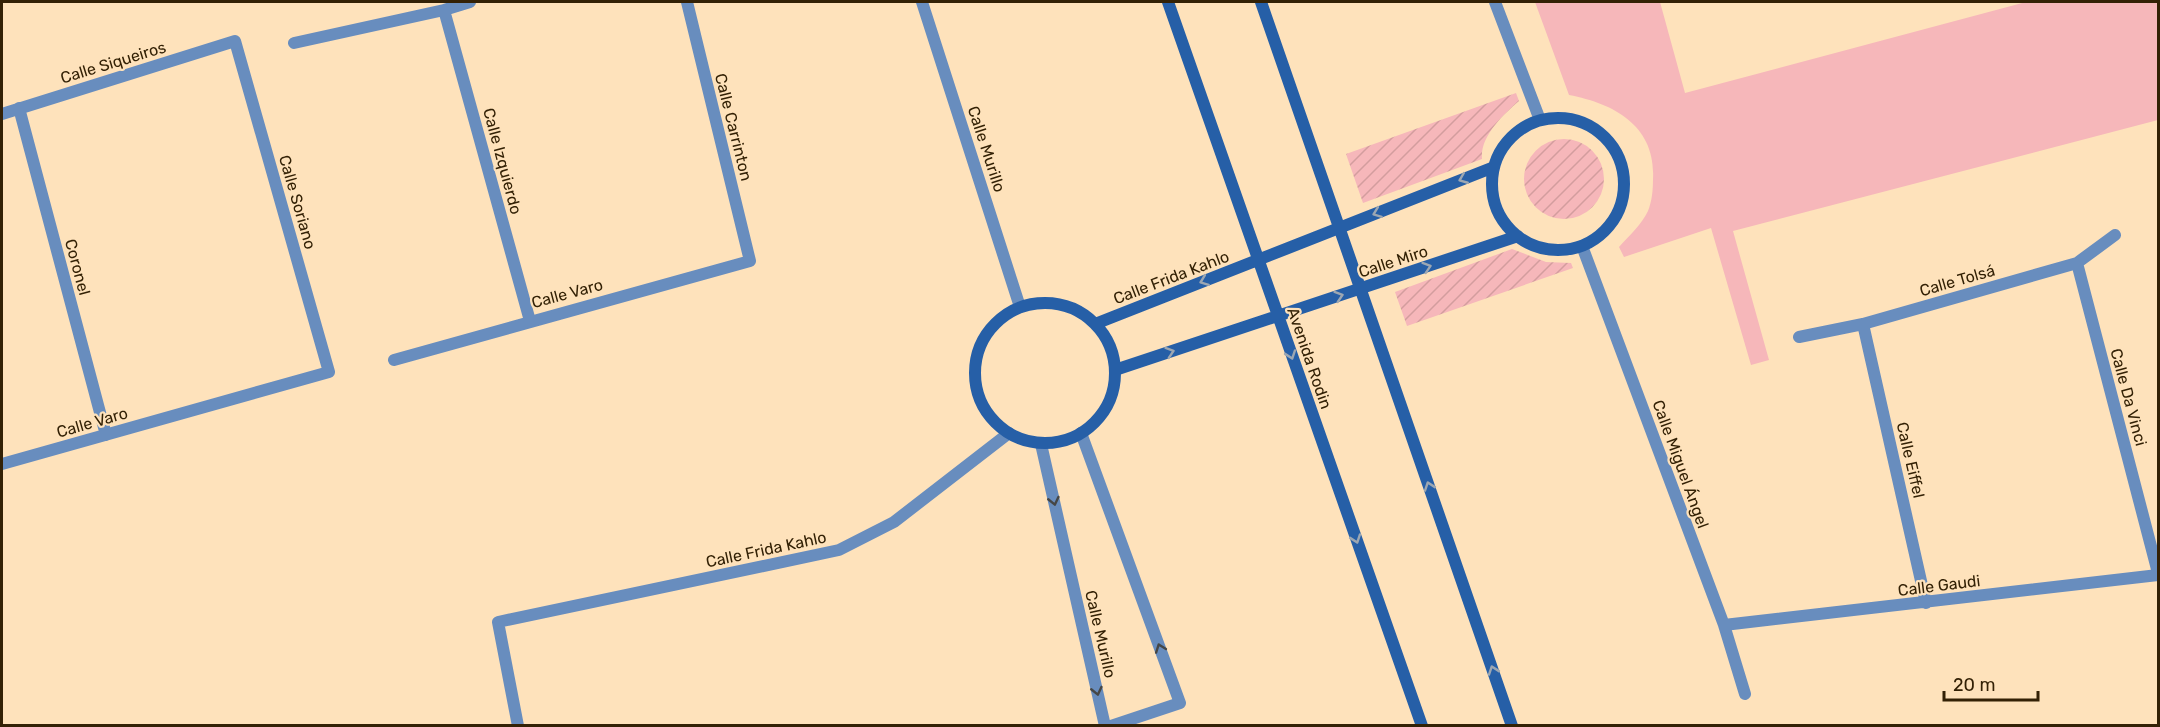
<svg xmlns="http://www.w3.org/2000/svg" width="2160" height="727" viewBox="0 0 2160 727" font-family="Rubik,sans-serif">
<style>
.park{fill:#f6b7ba}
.garden{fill:url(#garden-furrows)}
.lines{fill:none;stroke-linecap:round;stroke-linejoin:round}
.street{stroke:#688dbe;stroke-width:12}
.secondary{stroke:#265fa7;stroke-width:12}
.oneway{stroke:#9da7b2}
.oneway2{stroke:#464746}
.labels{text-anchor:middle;stroke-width:4.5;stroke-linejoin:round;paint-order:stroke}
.street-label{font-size:16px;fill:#332105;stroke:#fee2bb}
</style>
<defs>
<pattern id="garden-furrows" width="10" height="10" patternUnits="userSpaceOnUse" patternTransform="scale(1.5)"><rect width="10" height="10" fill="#f6b7ba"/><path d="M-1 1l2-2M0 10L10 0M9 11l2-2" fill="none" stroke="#d39d9e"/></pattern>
</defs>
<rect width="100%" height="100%" fill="#fee2bb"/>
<path class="park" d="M1535,2H1660L1685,93L2026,2H2158V120L1733,231L1769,360L1751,365L1711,228L1624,257L1619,247C1629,236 1642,224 1648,211C1652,201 1653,190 1653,179C1656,127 1616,104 1569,95Z"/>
<path class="garden" d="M1516,93L1519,101C1503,115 1480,136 1482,159L1363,203L1346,154Z
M1524 179a40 40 0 1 1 80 0a40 40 0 1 1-80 0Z
M1512,249L1546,262L1571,263L1573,268L1407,326L1395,292Z"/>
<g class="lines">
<path class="street" d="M922,2L1020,307
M1495,2L1540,120
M444,10L530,321
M294,43L444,10L470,2
M19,108L106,435
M2,114L235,41L329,372L2,464
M1582,246L1724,625L1745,694
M2077,263L2158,573
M1863,324L1926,603
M1799,337L1863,324L2077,263L2115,235
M394,360L750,261L687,2
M1081,433L1180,703L1111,726
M1041,444L1105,726
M1724,625L2158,575
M518,726L498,622L839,550L894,522L1009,433"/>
<path class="secondary" d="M1168,2L1422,726
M1261,2L1512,726
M1492 184a66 66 0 1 1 132 0a66 66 0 1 1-132 0Z
M975 373a70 70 0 1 1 140 0a70 70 0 1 1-140 0Z
M1095,324L1494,167
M1115,370L1518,236"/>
</g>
<defs><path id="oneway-chevron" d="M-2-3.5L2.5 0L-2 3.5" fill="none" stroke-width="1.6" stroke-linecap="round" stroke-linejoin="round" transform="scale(1.5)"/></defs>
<g class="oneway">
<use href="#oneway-chevron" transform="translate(1463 179) rotate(158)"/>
<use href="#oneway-chevron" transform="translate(1377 213) rotate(159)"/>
<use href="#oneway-chevron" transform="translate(1427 267) rotate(-18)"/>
<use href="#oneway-chevron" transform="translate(1204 281) rotate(159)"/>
<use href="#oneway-chevron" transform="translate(1339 296) rotate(-18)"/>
<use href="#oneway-chevron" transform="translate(1170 352) rotate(-18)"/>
<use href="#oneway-chevron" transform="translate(1291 355) rotate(71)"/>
<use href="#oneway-chevron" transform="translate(1429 486) rotate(-109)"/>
<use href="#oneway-chevron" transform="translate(1356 539) rotate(71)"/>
<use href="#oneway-chevron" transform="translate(1493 670) rotate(-109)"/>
</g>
<g class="oneway2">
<use href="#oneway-chevron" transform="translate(1054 501) rotate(77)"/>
<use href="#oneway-chevron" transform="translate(1160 648) rotate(-110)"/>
<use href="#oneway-chevron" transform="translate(1097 691) rotate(77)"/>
</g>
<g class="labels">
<g class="street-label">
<text transform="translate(113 62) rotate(-17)" y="6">Calle Siqueiros</text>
<text transform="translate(734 127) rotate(76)" y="6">Calle Carrinton</text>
<text transform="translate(987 149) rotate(72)" y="6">Calle Murillo</text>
<text transform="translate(503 161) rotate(75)" y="6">Calle Izquierdo</text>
<text transform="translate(298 202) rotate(74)" y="6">Calle Soriano</text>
<text transform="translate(1393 261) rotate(-18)" y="6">Calle Miro</text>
<text transform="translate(78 267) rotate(75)" y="6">Coronel</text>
<text transform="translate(1171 277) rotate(-21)" y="6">Calle Frida Kahlo</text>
<text transform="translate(1957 280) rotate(-16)" y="6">Calle Tolsá</text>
<text transform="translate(567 293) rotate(-15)" y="6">Calle Varo</text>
<text transform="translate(1310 358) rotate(71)" y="6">Avenida Rodin</text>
<text transform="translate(2129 397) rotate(75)" y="6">Calle Da Vinci</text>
<text transform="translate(92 422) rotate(-16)" y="6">Calle Varo</text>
<text transform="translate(1911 460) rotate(77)" y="6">Calle Eiffel</text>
<text transform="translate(1681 464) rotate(70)" y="6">Calle Miguel Ángel</text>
<text transform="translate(766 549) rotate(-12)" y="6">Calle Frida Kahlo</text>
<text transform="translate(1939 585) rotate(-7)" y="6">Calle Gaudi</text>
<text transform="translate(1101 634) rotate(77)" y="6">Calle Murillo</text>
</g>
</g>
<rect width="2160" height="727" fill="none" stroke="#332105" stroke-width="6"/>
<path d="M1944 691v9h94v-9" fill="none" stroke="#332105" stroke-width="3"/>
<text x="1953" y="691" font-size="18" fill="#332105" stroke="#fee2bb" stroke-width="4.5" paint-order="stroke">20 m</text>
</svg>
